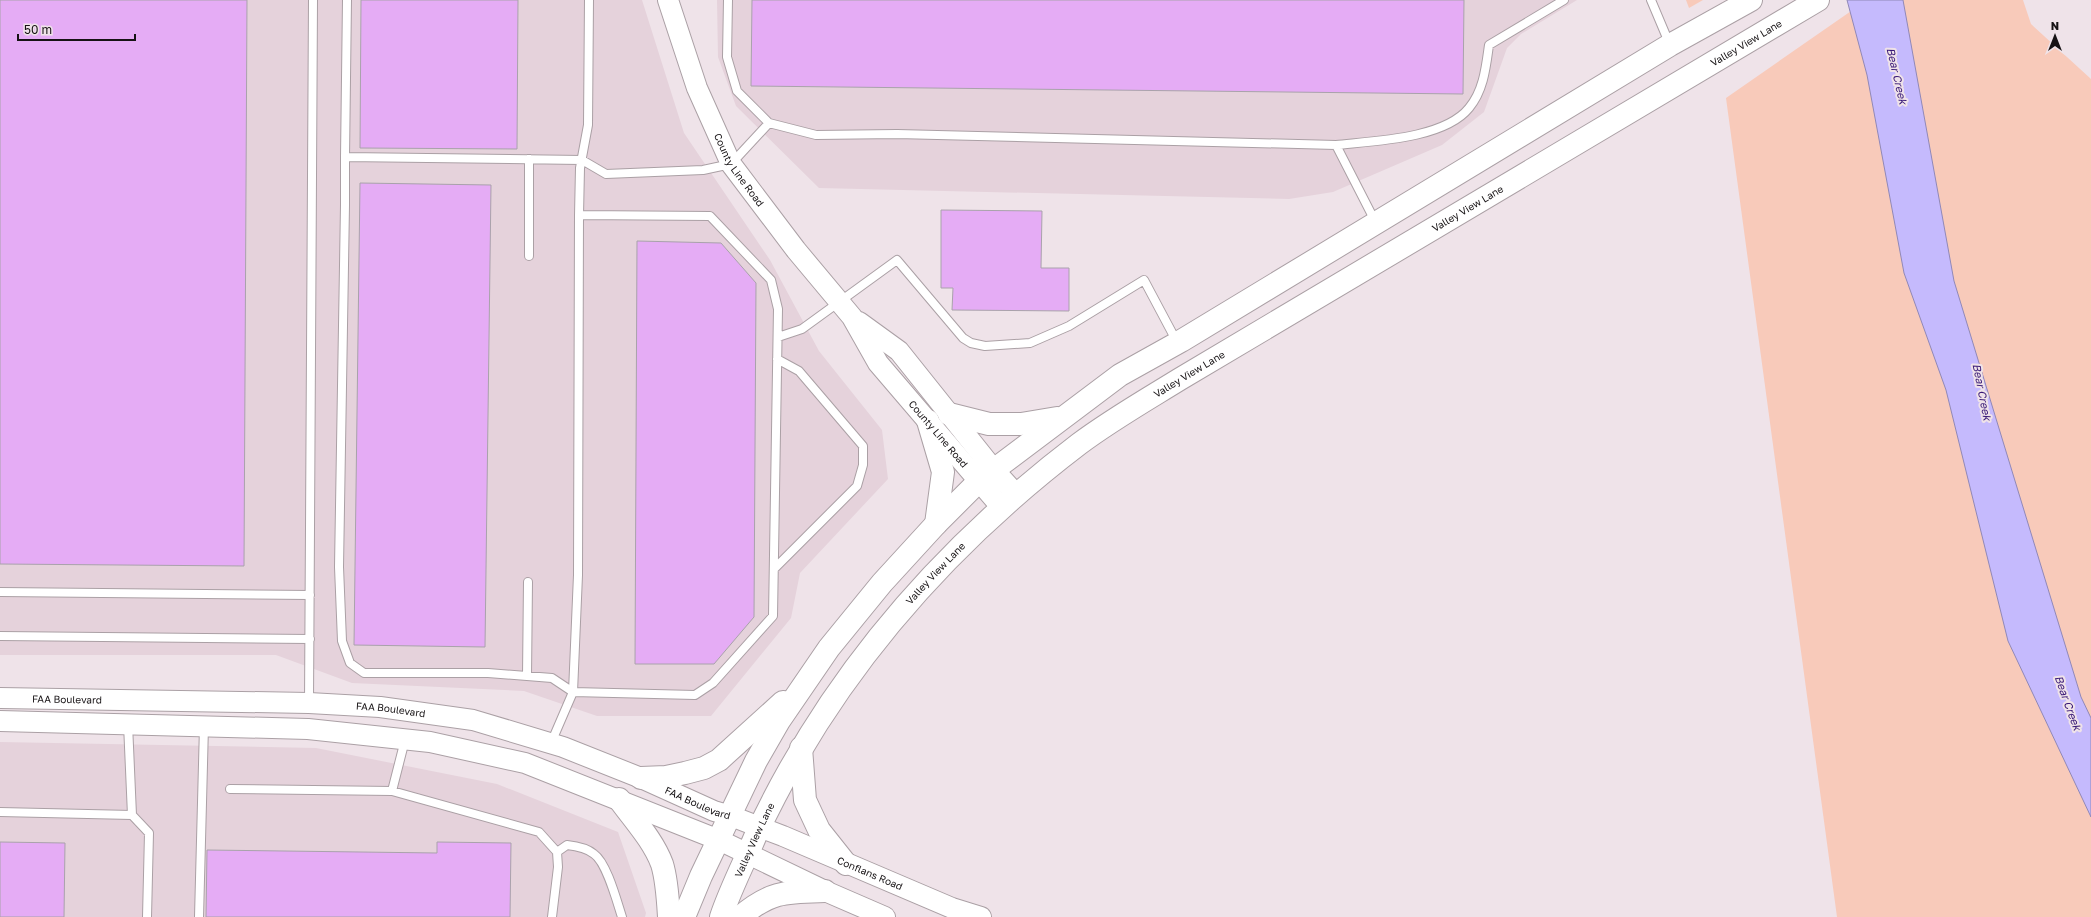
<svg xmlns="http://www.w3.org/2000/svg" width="2091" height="917" viewBox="0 0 2091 917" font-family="'Golos Text',sans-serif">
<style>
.built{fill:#e5d2db}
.green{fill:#f8caba}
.water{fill:#c5bafd;stroke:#9088b7}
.building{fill:#e5acf5;stroke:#a9a2ab}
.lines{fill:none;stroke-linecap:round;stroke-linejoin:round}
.service-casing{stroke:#aba0a5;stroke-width:10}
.tertiary-casing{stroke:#aba0a5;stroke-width:22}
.secondary-casing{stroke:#aba0a5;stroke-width:24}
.service{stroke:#fff;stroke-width:8}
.tertiary{stroke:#fff;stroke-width:20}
.secondary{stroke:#fff;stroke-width:22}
.labels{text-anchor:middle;stroke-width:4;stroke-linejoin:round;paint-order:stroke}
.street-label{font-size:10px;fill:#161214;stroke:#efe3e9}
.water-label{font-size:11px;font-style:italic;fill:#381876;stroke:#efe3e9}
</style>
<rect width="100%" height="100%" fill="#efe3e9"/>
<path class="built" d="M0,0H642L684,133L770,260L819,351L882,430L888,479L800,573L791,618L711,716H597L524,691L352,683L276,655H0Z
M717,0H1577L1521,34L1507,48L1484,112L1442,145L1333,192L1289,199L819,188L736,106L718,57Z
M0,742L316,748L497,784L618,832L646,913L645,917H0Z"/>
<path class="green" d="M1686,0H1703L1689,8Z
M1867,0H2023L2031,24L2091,79V917H1837L1726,98Z"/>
<path class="water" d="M1847,0H1903L1954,281L2081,697L2091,718V817L2008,641L1946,390L1904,273L1867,75Z"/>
<path class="building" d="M0,0H247L244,566L0,564Z
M361,0H518L517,149L360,148Z
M752,0H1464L1463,94L751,86Z
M360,183L491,185L485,647L354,645Z
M941,210L1042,211L1041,268H1069V311L952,310L953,288H941Z
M637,241L721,243L756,283L754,617L714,664H635Z
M0,842L65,843L64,917H0Z
M437,842L511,843L510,917H206L207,850L437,853Z"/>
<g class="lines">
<defs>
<path id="service" d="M347,0L345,157L582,160L606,174L703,170L731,164L769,123L737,91L727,57L728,0
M1651,0L1670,45
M769,123L816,135L897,134L1336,145L1376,223
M1336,145C1373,141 1444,139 1469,108C1484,90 1486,66 1489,45L1564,0
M345,157V205L339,567L342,641L350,663L364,673H488L552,678L573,692L695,695L713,683L773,616L778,309L771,280L710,216L579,215
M529,256V159
M778,337L802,329L897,260L963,338L971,343L985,346L1030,343L1069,326L1144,280L1177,342
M774,569L857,486L863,465V446L799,371L777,359
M0,592L310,595
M0,636L310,639
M527,676L528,582
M309,703L313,0
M128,724L132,815L149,833L147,917
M551,743L573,692L578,575L579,215L580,168L588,125L589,0
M230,789L392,791L539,832L557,852L558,867L552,917
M392,791L405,740
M0,812L132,815
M557,852L567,845C576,846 587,848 594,854C607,863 617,902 622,917
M199,917L204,726"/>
<g id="tertiary">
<path id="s1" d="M668,0L697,88L731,164L796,250L852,317L878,363L1002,508"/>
<path d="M859,322L899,351L994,470L1016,494"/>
<path id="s2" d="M0,698L309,703L380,707L473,720L563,747L641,778L714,811L731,816L783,836L952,908L981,917"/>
<path d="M0,721L308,729L430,742L525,763L719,840L825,891L885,917"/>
</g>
<g id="secondary">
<path d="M949,414L989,424H1021L1057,418"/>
<path d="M928,421L943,472L936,524"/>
<path d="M801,748L805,800L819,830L846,864"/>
<path d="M641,778L666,777L685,773L704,768L719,760L783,702"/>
<path d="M619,799C634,820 653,840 662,864C667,880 668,900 669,917"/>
<path d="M684,917L701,876L756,761L779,721L829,648L882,583L936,524L979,481L1120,375L1181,341L1670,45L1751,0"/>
<path id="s3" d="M721,917C730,890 744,863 755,837C829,677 940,550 1079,444C1111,420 1146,400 1180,379L1818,0"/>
<path d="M740,917C771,891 785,892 825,891"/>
</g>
</defs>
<use href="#service" class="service-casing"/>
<use href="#tertiary" class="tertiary-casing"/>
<use href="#secondary" class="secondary-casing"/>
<use href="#service" class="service"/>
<use href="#tertiary" class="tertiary"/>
<use href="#secondary" class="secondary"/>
</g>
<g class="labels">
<g class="street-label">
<text dy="4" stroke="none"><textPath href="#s3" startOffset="1380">Valley View Lane</textPath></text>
<text dy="4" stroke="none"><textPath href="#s1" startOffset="185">County Line Road</textPath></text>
<text dy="4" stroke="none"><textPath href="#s3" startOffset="1056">Valley View Lane</textPath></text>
<text dy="4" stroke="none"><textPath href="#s3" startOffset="732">Valley View Lane</textPath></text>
<text dy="4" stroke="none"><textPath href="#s1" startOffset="517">County Line Road</textPath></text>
<text dy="4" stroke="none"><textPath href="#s3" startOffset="408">Valley View Lane</textPath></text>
<text dy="4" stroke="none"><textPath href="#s2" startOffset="67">FAA Boulevard</textPath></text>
<text dy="4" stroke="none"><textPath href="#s2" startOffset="391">FAA Boulevard</textPath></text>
<text dy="4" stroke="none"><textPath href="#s2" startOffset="714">FAA Boulevard</textPath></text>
<text dy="4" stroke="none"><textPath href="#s3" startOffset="84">Valley View Lane</textPath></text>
<text dy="4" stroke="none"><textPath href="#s2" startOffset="900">Conflans Road</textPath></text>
</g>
<g class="water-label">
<text transform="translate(1897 76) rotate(77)" y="4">Bear Creek</text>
<text transform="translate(1982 392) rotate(79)" y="4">Bear Creek</text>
<text transform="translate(2068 703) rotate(70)" y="4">Bear Creek</text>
</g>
</g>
<g transform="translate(2055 36)" stroke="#efe3e9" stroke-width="3" paint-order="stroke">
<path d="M0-3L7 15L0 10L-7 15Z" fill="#161214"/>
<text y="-6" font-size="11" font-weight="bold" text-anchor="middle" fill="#161214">N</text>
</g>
<path d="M18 34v6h117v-6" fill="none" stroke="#161214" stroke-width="2"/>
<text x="24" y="34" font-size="12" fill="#161214" stroke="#efe3e9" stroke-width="3" paint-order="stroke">50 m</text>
</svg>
